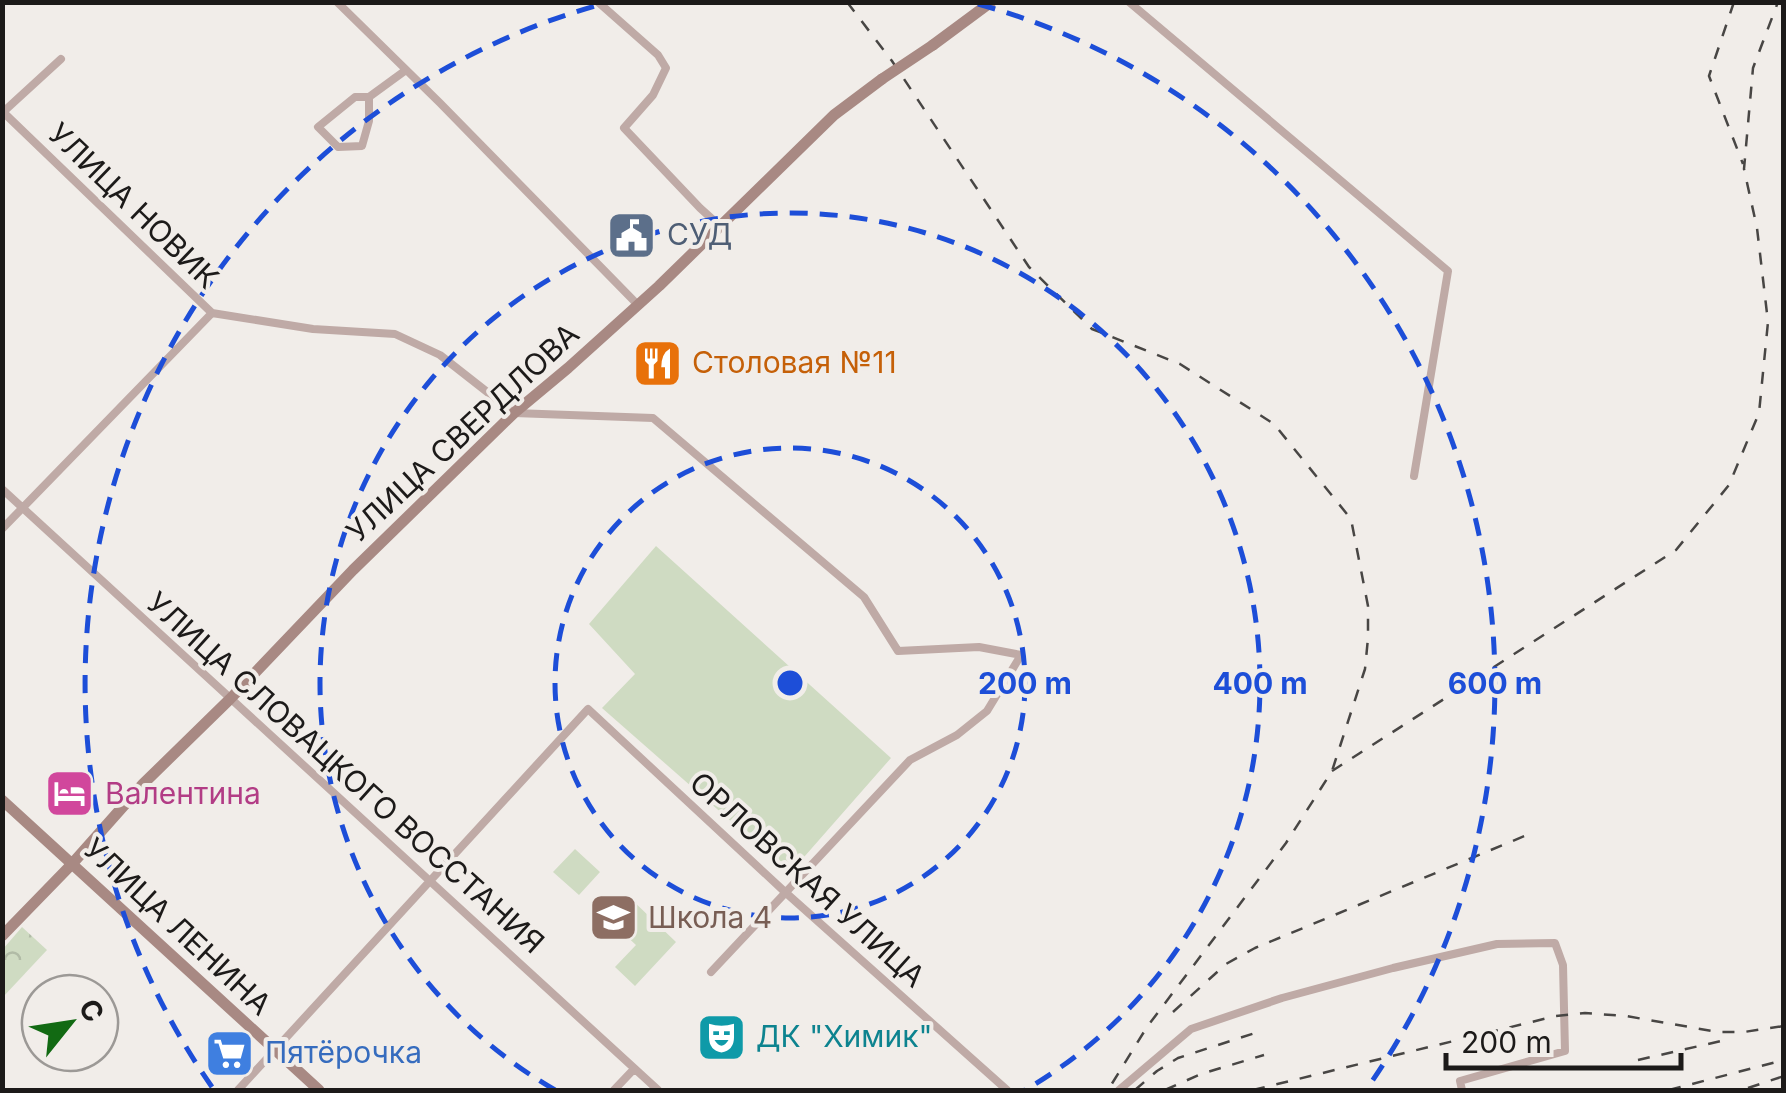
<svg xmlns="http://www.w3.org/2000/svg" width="1786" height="1093" viewBox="0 0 1786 1093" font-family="Inter,sans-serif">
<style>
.grass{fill:#cfdbc2}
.park{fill:url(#park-crowns)}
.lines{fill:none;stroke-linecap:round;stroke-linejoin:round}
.minor{stroke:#bfaaa6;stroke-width:8}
.secondary{stroke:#a88983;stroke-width:11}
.rail{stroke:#484644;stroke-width:2.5;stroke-dasharray:12 12;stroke-linecap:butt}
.secondary-bridge{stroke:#a88983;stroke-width:11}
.ring{fill:none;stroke:#1d4ed8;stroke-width:5;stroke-dasharray:18 12}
.labels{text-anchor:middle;stroke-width:8;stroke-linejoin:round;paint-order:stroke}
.street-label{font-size:30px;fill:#1c1a19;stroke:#f1ede9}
.service-label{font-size:30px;fill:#4e5e75;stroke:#f1ede9;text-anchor:start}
.food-label{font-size:30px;fill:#c56008;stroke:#f1ede9;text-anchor:start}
.hotel-label{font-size:30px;fill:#b23c85;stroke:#f1ede9;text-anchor:start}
.education-label{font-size:30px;fill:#785e54;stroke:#f1ede9;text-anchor:start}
.culture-label{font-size:30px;fill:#0d838f;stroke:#f1ede9;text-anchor:start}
.shop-label{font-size:30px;fill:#366cbe;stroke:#f1ede9;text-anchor:start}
.centre{fill:#1d4ed8;stroke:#f1ede9;stroke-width:5}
.ring-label{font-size:30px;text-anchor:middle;font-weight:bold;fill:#1d4ed8;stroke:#f1ede9;stroke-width:8;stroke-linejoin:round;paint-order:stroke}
</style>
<defs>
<pattern id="park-crowns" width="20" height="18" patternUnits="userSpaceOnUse" patternTransform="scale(2.5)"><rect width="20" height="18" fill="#cfdbc2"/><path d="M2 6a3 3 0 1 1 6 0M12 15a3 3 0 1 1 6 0" fill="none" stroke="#b1bba6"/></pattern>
</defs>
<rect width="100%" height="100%" fill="#f1ede9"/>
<path class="grass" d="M656,546L891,758L790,873L602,708L635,674L589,624Z
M575,849L600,872L579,895L553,872Z
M629,897L676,942L635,986L615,967L636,945L608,919Z"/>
<path class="park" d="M22,927L47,950L3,997V949Z"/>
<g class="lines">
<path class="minor" d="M337,2L440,103L638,305
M598,2L658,55L666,68L653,95L624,128L700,208L721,227
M1129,2L1448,271L1414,476
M369,97H355L318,127L338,147L362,146L369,121V97L406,70
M2,111L212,313L313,329L395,334L440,355L514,413L653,418L864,597L898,651L979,647L1021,655L987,711L957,735L910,760L711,972
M2,113L61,59
M2,489L658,1090
M2,529L212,313
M238,1090L588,709L785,892L1007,1090
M614,1090L634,1069
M1119,1090L1191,1029L1282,998L1393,968L1497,944L1555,943L1563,965L1565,1051L1460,1081L1462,1090"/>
<path class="secondary" d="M933,45L991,2
M2,800L319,1090
M2,936L72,864L143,784L230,699L353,570L514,413L568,368L659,286L834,115L882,79"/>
<path class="rail" d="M847,2L892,61L1029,267L1092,329L1180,364L1274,424L1351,519L1368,606V638L1365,669L1332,771L1286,843L1147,1027L1108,1090
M1734,2L1709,76L1743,164
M1332,771L1676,550L1729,485L1759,413L1768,322L1757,228L1744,169L1753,68L1778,2
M1173,1012L1226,964L1255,948L1527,835
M1638,1060L1730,1039
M1748,1088L1784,1076
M1135,1090L1157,1071L1178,1058L1258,1032
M1165,1090L1201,1074L1264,1055
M1253,1090L1556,1016L1585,1013L1626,1016L1718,1032H1744L1784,1026
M1669,1090L1784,1060"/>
<path class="secondary-bridge" d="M882,79L933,45"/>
</g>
<g class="ring">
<circle cx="790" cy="683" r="235"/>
<path d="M555 1090A470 470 0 1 1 1025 1090"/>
<path d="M212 1087A705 705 0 0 1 602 4M978 4A705 705 0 0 1 1368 1087"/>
</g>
<defs>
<symbol id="civic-square" viewBox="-11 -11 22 22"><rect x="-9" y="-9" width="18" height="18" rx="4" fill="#5c6f8a" stroke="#f1ede9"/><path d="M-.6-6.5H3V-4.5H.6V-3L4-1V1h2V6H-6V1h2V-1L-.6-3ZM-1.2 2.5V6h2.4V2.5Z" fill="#fff"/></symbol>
<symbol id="restaurant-square" viewBox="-11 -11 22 22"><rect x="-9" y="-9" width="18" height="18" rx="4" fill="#e8710a" stroke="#f1ede9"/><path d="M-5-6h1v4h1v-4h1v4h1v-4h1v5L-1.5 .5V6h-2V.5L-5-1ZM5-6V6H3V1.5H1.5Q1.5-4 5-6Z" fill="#fff"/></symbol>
<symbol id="hotel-square" viewBox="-11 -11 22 22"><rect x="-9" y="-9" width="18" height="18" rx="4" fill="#d1479c" stroke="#f1ede9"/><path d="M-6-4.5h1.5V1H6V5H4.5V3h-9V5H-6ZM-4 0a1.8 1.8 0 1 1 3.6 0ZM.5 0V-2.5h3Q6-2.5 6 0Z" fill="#fff"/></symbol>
<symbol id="school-square" viewBox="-11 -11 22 22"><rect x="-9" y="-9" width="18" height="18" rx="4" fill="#8d6e63" stroke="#f1ede9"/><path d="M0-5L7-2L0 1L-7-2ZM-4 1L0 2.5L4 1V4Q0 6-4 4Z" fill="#fff"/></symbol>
<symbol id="theatre-square" viewBox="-11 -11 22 22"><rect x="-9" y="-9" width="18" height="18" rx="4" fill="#0f9aa8" stroke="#f1ede9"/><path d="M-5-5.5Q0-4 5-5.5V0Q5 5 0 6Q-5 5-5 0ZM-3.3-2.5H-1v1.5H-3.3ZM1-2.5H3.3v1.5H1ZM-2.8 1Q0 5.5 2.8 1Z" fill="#fff"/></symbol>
<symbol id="supermarket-square" viewBox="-11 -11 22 22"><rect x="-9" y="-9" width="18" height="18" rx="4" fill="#3f7fe0" stroke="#f1ede9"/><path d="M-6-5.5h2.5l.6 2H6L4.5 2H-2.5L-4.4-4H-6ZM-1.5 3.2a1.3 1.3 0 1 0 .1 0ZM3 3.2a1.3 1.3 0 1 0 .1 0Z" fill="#fff"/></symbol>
</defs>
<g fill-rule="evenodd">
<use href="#civic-square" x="604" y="208" width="55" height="55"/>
<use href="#restaurant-square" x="630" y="336" width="55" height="55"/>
<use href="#hotel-square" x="42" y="766" width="55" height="55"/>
<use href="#school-square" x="586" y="890" width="55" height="55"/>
<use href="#theatre-square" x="694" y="1010" width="55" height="55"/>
<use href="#supermarket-square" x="202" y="1026" width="55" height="55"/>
</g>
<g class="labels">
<g class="street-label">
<text transform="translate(133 206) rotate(44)" y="10">УЛИЦА НОВИК</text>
<text transform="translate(463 433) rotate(-43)" y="10">УЛИЦА СВЕРДЛОВА</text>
<text transform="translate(345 773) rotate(42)" y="10">УЛИЦА СЛОВАЦКОГО ВОССТАНИЯ</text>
<text transform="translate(807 880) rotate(42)" y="10">ОРЛОВСКАЯ УЛИЦА</text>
<text transform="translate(177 927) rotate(43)" y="10">УЛИЦА ЛЕНИНА</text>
</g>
<g class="service-label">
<text x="667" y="245">СУД</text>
</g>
<g class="food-label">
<text x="692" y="373">Столовая №11</text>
</g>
<g class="hotel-label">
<text x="105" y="804">Валентина</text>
</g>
<g class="education-label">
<text x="648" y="928">Школа 4</text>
</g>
<g class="culture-label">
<text x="756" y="1047">ДК "Химик"</text>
</g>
<g class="shop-label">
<text x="265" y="1063">Пятёрочка</text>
</g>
</g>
<circle cx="790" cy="683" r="15" class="centre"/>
<g class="ring-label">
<text x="1025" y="694">200 m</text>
<text x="1260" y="694">400 m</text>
<text x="1495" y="694">600 m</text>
</g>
<rect width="1786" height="1093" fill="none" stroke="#1c1a19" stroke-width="10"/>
<g transform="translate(70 1023) rotate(60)"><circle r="48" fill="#f1ede9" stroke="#9c9996" stroke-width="2.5"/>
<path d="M0-8L18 38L0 25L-18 38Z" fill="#126a13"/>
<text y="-15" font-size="28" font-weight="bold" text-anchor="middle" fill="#1c1a19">С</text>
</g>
<path d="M1446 1053v15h235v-15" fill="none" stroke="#1c1a19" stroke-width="5"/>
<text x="1461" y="1053" font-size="30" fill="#1c1a19" stroke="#f1ede9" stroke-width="8" paint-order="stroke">200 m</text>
</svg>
